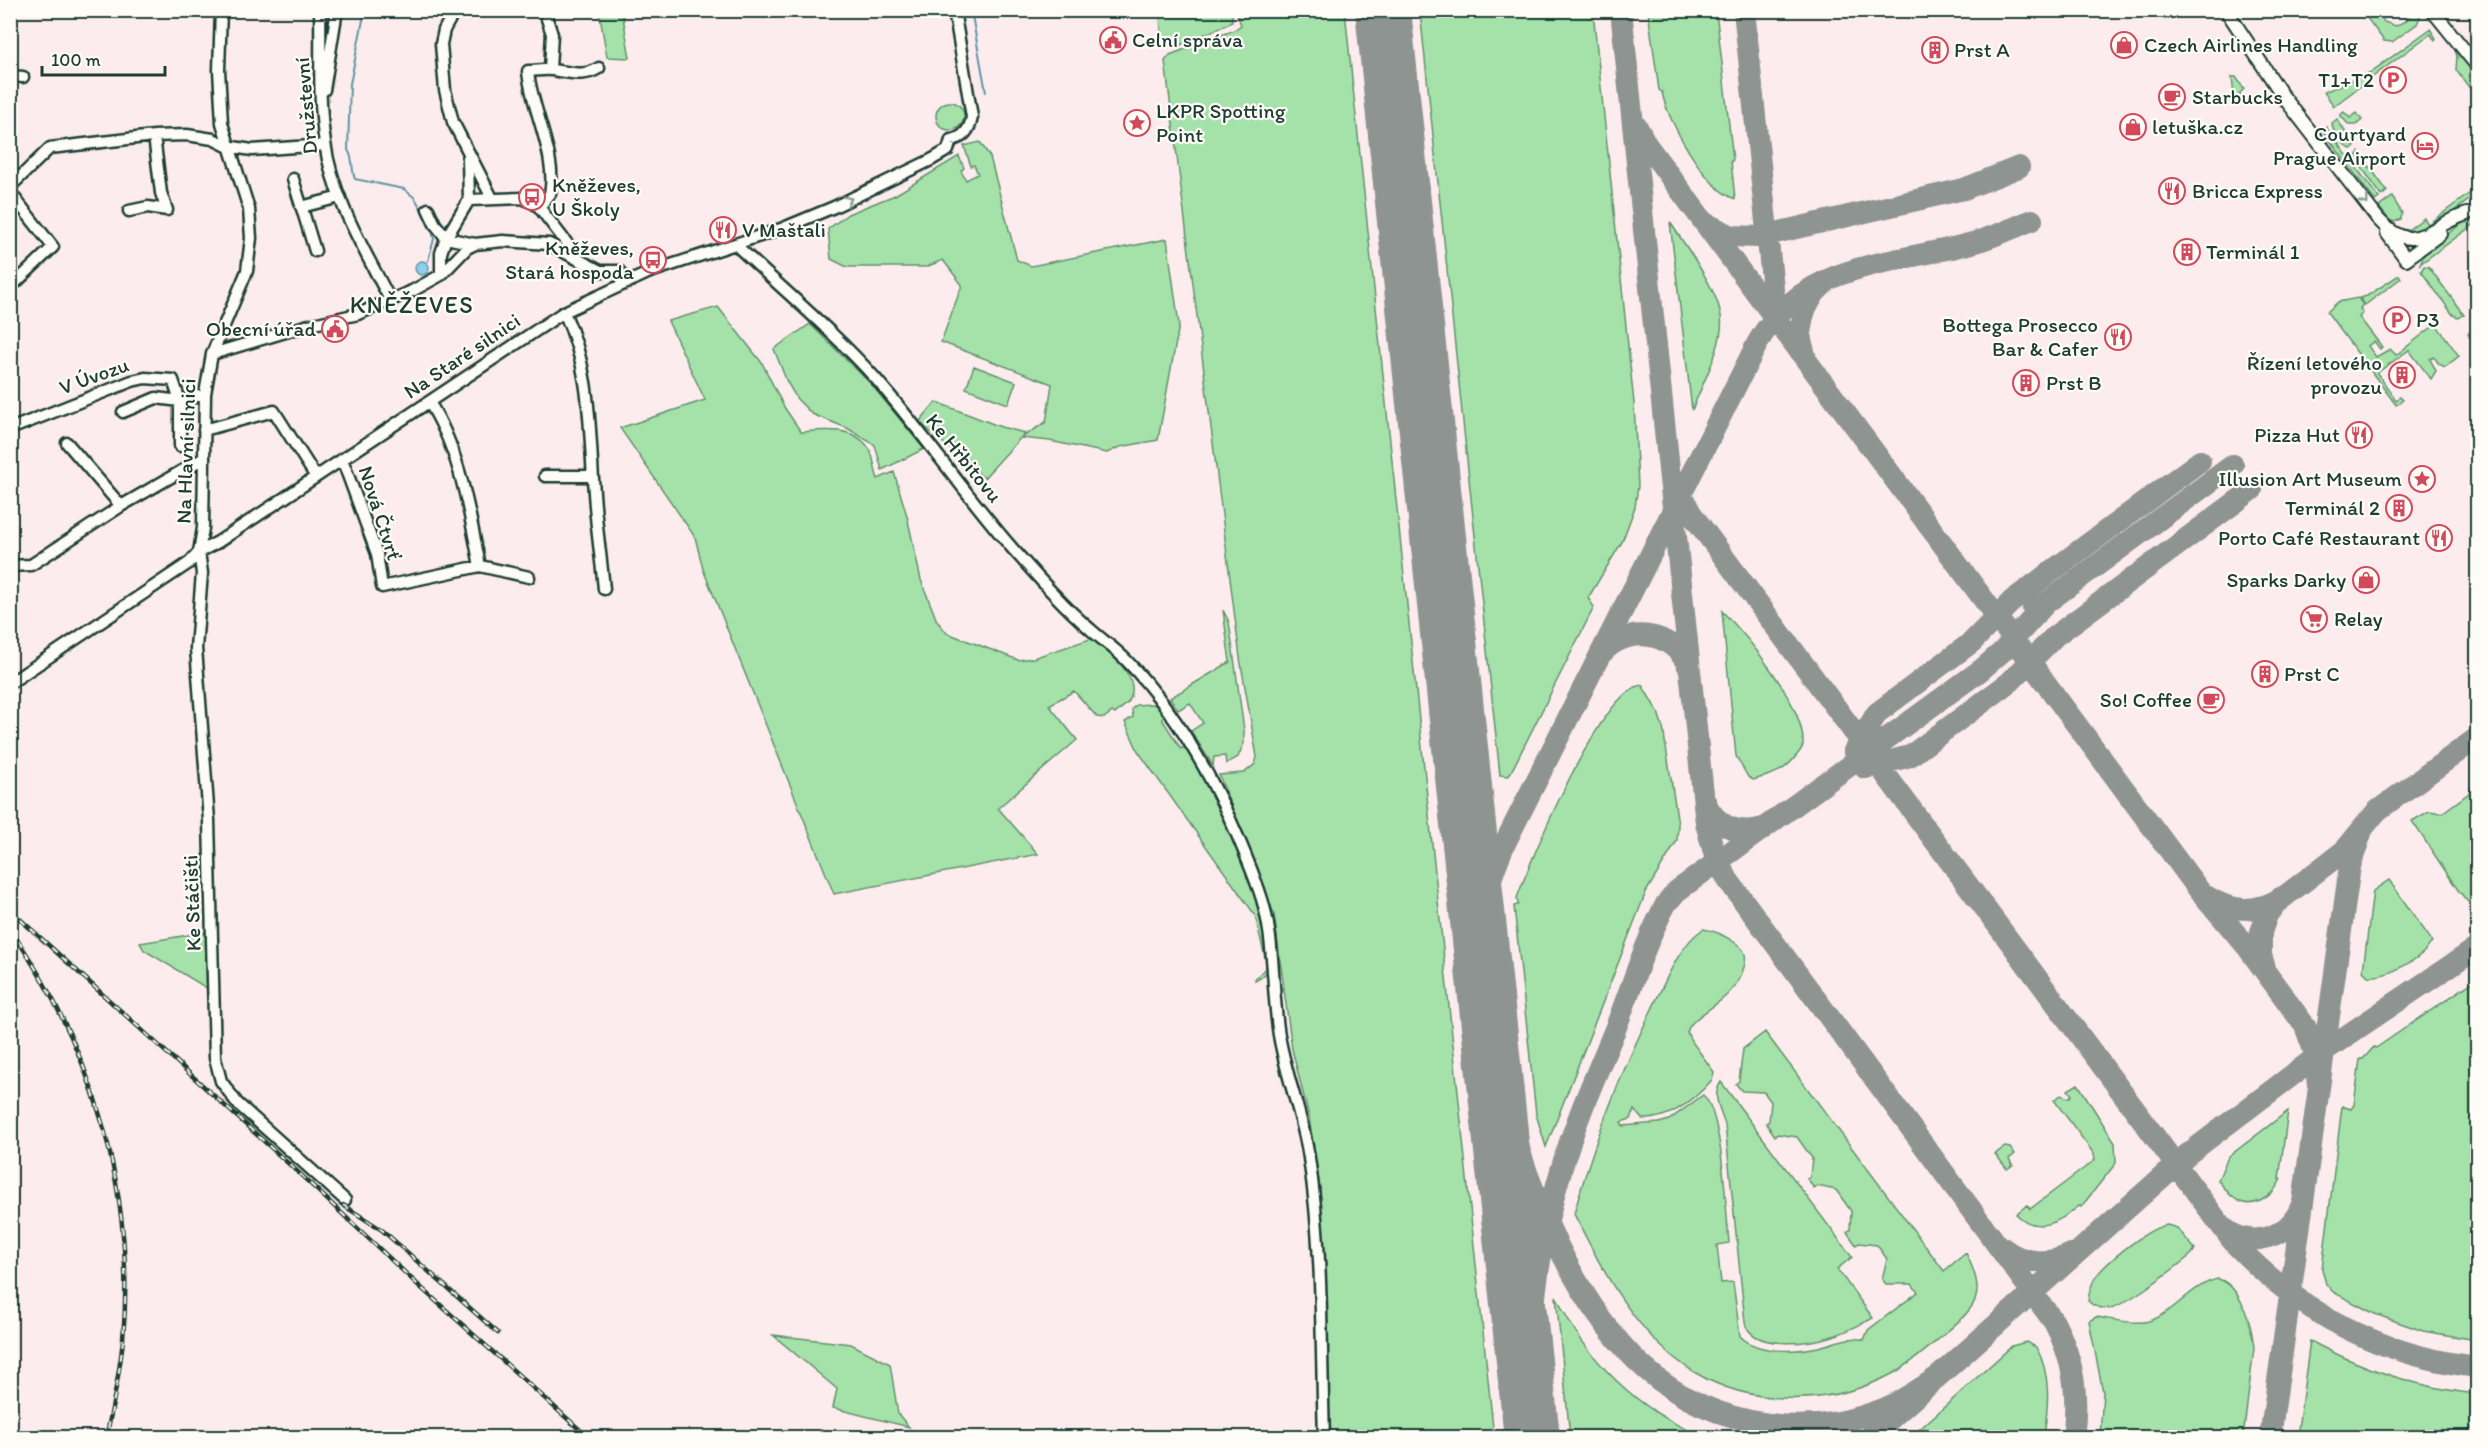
<svg xmlns="http://www.w3.org/2000/svg" width="2488" height="1448" viewBox="0 0 2488 1448" font-family="Itim,sans-serif">
<style>
.green{fill:#a5e2a9;stroke:#62906e;stroke-width:1.5}
.water{fill:#8dcfee;stroke:#6195a4;stroke-width:1.5}
.lines{fill:none;stroke-linecap:round;stroke-linejoin:round}
.stream{stroke:#6195a4;stroke-width:2}
.taxiway{stroke:#8e9491;stroke-width:22}
.runway{stroke:#8e9491;stroke-width:56}
.minor-casing{stroke:#1f3d34;stroke-width:15}
.major-casing{stroke:#1f3d34;stroke-width:16}
.minor{stroke:#fdfcf7;stroke-width:10}
.major{stroke:#fdfcf7;stroke-width:12}
.rail-casing{stroke:#1f3d34;stroke-width:4.5}
.rail{stroke:#fdfcf7;stroke-width:2;stroke-dasharray:7;stroke-linecap:butt}
.oneway{stroke:#8e9c96}
.labels{text-anchor:middle;stroke-width:4.5;stroke-linejoin:round;paint-order:stroke}
.poi-label{font-size:21px;fill:#1f3d34;stroke:#fdfcf7;text-anchor:start}
.street-label{font-size:21px;fill:#1f3d34;stroke:#fdfcf7}
.quarter-label{font-size:24px;letter-spacing:1.5px;fill:#1f3d34;stroke:#fdfcf7}
</style>
<rect width="100%" height="100%" fill="#fdecee"/>
<filter id="ink" filterUnits="userSpaceOnUse"><feTurbulence type="fractalNoise" baseFrequency=".0167" numOctaves="2"/><feDisplacementMap in="SourceGraphic" scale="12" xChannelSelector="R" yChannelSelector="G"/><feConvolveMatrix kernelMatrix="1 2 1 2 8 2 1 2 1" color-interpolation-filters="sRGB"/></filter>
<g filter="url(#ink)">
<path class="green" d="M599,11H622L630,58L607,57Z
M1160,11H1232V21L1228,24L1174,48C1158,44 1161,24 1160,11Z
M1236,11H1345L1494,1437H1330L1326,1294L1320,1188L1309,1117L1292,1049L1274,914L1219,775L1244,773L1255,764L1257,757L1240,658L1165,61L1170,55L1234,30L1241,25Z
M1420,11H1593L1634,403L1638,486L1635,507L1622,542L1588,598L1594,607L1509,776L1500,775Z
M1648,11H1716L1733,160L1731,161L1735,199C1706,189 1667,121 1662,92L1659,90Z
M2368,11H2379L2384,22L2396,26L2407,20L2410,11L2422,12L2417,24L2392,42L2384,41L2364,14Z
M2436,19L2477,76L2471,90L2456,70L2457,56L2454,47Z
M2430,29L2436,38L2435,40L2430,34L2334,106L2324,92L2371,72Z
M2232,77H2236L2244,89L2239,94L2243,99L2238,103L2234,96Z
M936 116a14 14 0 1 1 28 0a14 14 0 1 1-28 0Z
M2344,112L2350,118L2357,113L2362,120L2356,125H2349L2340,115Z
M2337,119L2355,147L2351,149C2343,146 2332,131 2332,123Z
M2326,127L2379,198L2375,201L2322,130Z
M980,142L990,157L1017,260L1031,266L1167,239L1179,325L1158,440L1120,447L1107,453L1050,441L1021,438L1046,422L1052,384L941,342L962,285L943,260L926,267H847L831,259L828,229L848,214L895,195L959,156L964,168L961,171L966,180L978,174L974,165L971,166L964,146Z
M2359,152L2387,191L2382,196L2355,158Z
M2477,188V194L2424,233L2399,231L2409,229L2424,218L2428,224Z
M2392,197L2402,213L2401,219L2395,222L2389,220L2379,207Z
M2477,212V222L2420,264L2426,250Z
M1670,222C1685,245 1718,290 1721,316C1725,344 1702,384 1692,410Z
M2424,266L2429,267L2464,315L2458,317L2453,315L2421,271Z
M2399,275L2401,278L2365,305L2360,298L2367,296Z
M2358,298L2363,305L2360,308L2363,313L2359,317L2382,347L2380,349L2374,341L2368,346L2376,357L2390,349L2396,355L2436,324L2459,356L2445,367L2439,364L2434,357L2430,359L2436,371L2431,379L2409,350L2377,373L2396,400L2400,397L2403,400L2396,405L2327,312L2338,302Z
M718,307L762,363L784,407L801,432C823,430 853,426 868,447C874,454 874,469 878,479L894,472L907,516L921,580L937,621L947,633L1018,660L1033,658L1093,638C1108,652 1143,677 1129,701C1125,706 1119,710 1115,714L1112,712L1104,718L1097,717L1074,691L1049,705L1077,740L998,808L1038,854L834,894L703,569L695,537L620,428L705,400L668,321Z
M810,324L871,384L924,449L882,470L875,445L847,428L812,414L797,399L787,382L774,349Z
M2474,328L2477,332V351L2468,334Z
M974,366L1016,382L1008,404L966,388Z
M936,402L1001,427L1025,433L984,478L919,422Z
M1223,610L1229,622L1244,730V743L1238,757L1226,764L1225,756L1214,757L1213,766L1191,731L1203,723L1190,703L1178,710L1170,698L1230,662Z
M1722,611C1748,637 1805,706 1803,744C1803,749 1799,752 1796,756C1783,773 1773,774 1753,780L1748,777L1736,756Z
M1642,685L1658,712L1663,728L1678,824L1677,841L1646,892L1546,1147L1536,1114L1514,906L1518,905L1517,898C1531,859 1601,690 1642,685Z
M1152,704L1159,706L1165,715L1162,719L1181,749L1186,746C1219,808 1262,880 1268,951C1268,956 1270,964 1268,969C1266,975 1261,978 1255,981V979L1267,966L1255,915L1138,751L1125,722L1133,717L1132,709L1136,705Z
M2477,780L2478,905H2477L2469,903L2458,890L2412,821L2429,811L2442,813L2469,793L2471,787Z
M2389,880L2432,941C2425,957 2386,979 2368,976L2363,971L2373,891Z
M1703,929C1715,930 1727,937 1737,944C1746,951 1747,956 1744,967C1734,1004 1693,1011 1687,1032L1690,1039L1714,1072L1712,1080C1695,1099 1670,1120 1642,1119L1634,1110L1631,1119L1621,1122L1623,1126L1659,1123L1669,1120L1703,1095C1723,1112 1726,1213 1729,1243L1717,1245L1721,1283L1733,1282L1740,1336C1757,1354 1795,1352 1818,1347C1834,1344 1848,1335 1864,1340L1868,1330L1918,1292L1912,1284H1886L1882,1279L1887,1259L1877,1245L1859,1243L1856,1245L1847,1232L1850,1230L1851,1211L1836,1190L1817,1186L1814,1188L1807,1179L1810,1177L1812,1158L1797,1137L1778,1134L1775,1136L1766,1123L1769,1121L1771,1102L1764,1092L1742,1091L1736,1084L1739,1081L1743,1049L1765,1032L1944,1271L1966,1253C1988,1299 1976,1306 1941,1337C1926,1350 1912,1363 1894,1373C1833,1406 1754,1408 1694,1372C1636,1336 1604,1273 1574,1214C1593,1143 1620,1075 1652,1009C1665,983 1678,946 1703,929Z
M207,932L208,989L144,950L140,943Z
M2477,979V1340L2423,1331L2375,1314L2333,1292L2326,1284L2322,1269L2342,1106L2351,1109L2354,1105L2360,1059H2363L2374,1047L2376,1048Z
M1721,1082L1852,1257L1837,1269L1873,1318C1859,1325 1845,1333 1830,1337C1809,1343 1751,1351 1745,1322L1725,1125C1721,1109 1711,1097 1721,1082Z
M2078,1084L2115,1143L2116,1163L2081,1207L2079,1206C2060,1222 2037,1235 2016,1214L2027,1205L2030,1209L2095,1160L2094,1154L2054,1100L2061,1095L2068,1098L2072,1095L2068,1090Z
M2288,1111L2279,1179H2281C2273,1197 2252,1212 2234,1198C2228,1194 2223,1186 2218,1180L2228,1157Z
M2005,1147L2010,1148L2015,1154L2009,1159L2013,1165L2007,1169L1995,1154Z
M2167,1225L2177,1228L2195,1249L2192,1254C2178,1266 2125,1306 2110,1308C2102,1309 2094,1307 2088,1301C2089,1293 2091,1285 2095,1278C2105,1263 2149,1227 2167,1225Z
M2218,1279C2241,1285 2252,1326 2254,1348L2243,1437H2100L2103,1392L2089,1321L2096,1317C2111,1319 2129,1324 2144,1322C2172,1318 2190,1284 2218,1279Z
M1556,1296C1586,1360 1638,1411 1704,1437H1570Z
M773,1335L851,1344L890,1364L898,1414L909,1427L833,1408L837,1389Z
M2310,1341C2363,1369 2418,1388 2477,1394V1425L2460,1437H2297Z
M2026,1342L2036,1347C2052,1375 2048,1407 2044,1437H1911L2012,1346Z"/>
<path class="water" d="M415 268a7 7 0 1 1 14 0a7 7 0 1 1-14 0Z"/>
<g class="lines">
<path class="stream" d="M365,10L350,84L348,150C354,159 351,169 355,179L404,189L415,198L431,227L434,239L428,261
M971,10L986,92"/>
<path class="taxiway" d="M1621,10L1706,823L1715,856L1728,880L2054,1322C2074,1360 2079,1395 2073,1438
M1744,10L1773,289L1778,319
M1637,127L1646,144L2199,890L2248,948L2305,1026L2316,1056L2319,1086
M1709,225L1732,236L1758,237L1964,189L2019,167
M1805,355C1796,330 1802,303 1823,285
M1676,485L1691,513L2234,1243C2300,1313 2382,1356 2478,1367
M2033,609L2046,603L2233,465
M1601,654C1627,624 1674,631 1689,668
M1854,751L1877,713L1972,642L2013,600L2200,461
M1865,768L1910,756L2010,682L2055,636L2252,490
M1705,801C1715,827 1740,836 1765,827
M2206,896C2230,912 2258,914 2282,897
M2265,968L2261,955V932L2267,915L2276,903L2345,850L2377,811L2478,737
M2225,1229C2252,1250 2288,1237 2301,1207
M2003,1248C2023,1264 2049,1265 2071,1254
M1936,1378C1918,1390 1901,1402 1881,1410C1796,1443 1698,1423 1634,1358C1572,1295 1528,1190 1506,1105C1491,1049 1478,971 1484,912C1487,887 1496,862 1507,839L1758,342C1805,260 1895,265 1976,242C1995,236 2014,228 2032,220
M1534,1438C1525,1346 1535,1255 1562,1167C1576,1119 1597,1073 1616,1027C1632,986 1645,942 1666,904L1677,891L1981,670L2003,651L2046,603
M1869,1438L2188,1154L2324,1051L2478,947
M2270,1438L2350,866L2362,830"/>
<path class="runway" d="M1383,10L1532,1438"/>
<defs>
<path id="minor" d="M221,10L219,70L222,123L249,209L251,238L247,271L212,354L205,394L203,528L199,552L202,573L196,648L209,820L215,1058L221,1081L237,1103L345,1200
M320,10C321,55 318,99 325,143C333,200 365,250 390,300
M455,10L444,30L441,44L445,90L453,122L492,198
M546,16L552,34L550,69
M10,76L23,77
M324,90L337,10
M468,158L469,200
M293,179L315,251
M10,187L50,148L154,136L187,135L213,139L227,146L252,150L325,145
M10,192L53,247L10,288
M301,207L340,197
M539,207L550,194C558,157 531,108 528,71C536,71 544,69 552,70C570,72 583,78 599,68
M129,211L148,207L167,210L161,193L154,136
M735,244C782,289 832,330 876,379C924,434 965,494 1012,548C1037,576 1062,605 1090,629C1102,640 1116,649 1127,661C1188,724 1229,808 1259,890C1276,937 1271,987 1279,1035C1286,1077 1303,1116 1309,1158C1323,1249 1321,1345 1324,1438
M579,259L539,207L532,202L522,198L469,200L446,238L475,244L503,241L549,244L600,271H619L627,283
M441,275L467,248L475,244
M564,312C592,372 589,430 594,493C596,525 601,557 604,589
M212,354L309,325L358,314L412,291L441,275V253L446,238L435,224L428,209
M429,402C460,450 469,511 480,566
M123,412L156,398L180,401L205,394
M10,429L132,381L145,378L173,380L180,401V446
M204,430L274,411L316,477
M67,443L121,506
M342,459L377,554L382,587L480,566L529,577
M545,476H593
M10,566L31,565L121,506L204,458
M10,683L189,563L199,552L218,542L564,312L650,272L781,229L834,207L931,160L948,150L951,140C964,138 970,129 972,117L954,10"/>
<path id="major" d="M2226,10L2279,90
M2432,10L2478,67
M2282,95L2378,219C2415,259 2428,225 2467,214
M2387,233L2406,259L2440,234"/>
</defs>
<use href="#minor" class="minor-casing"/>
<use href="#major" class="major-casing"/>
<use href="#minor" class="minor"/>
<use href="#major" class="major"/>
<defs>
<path id="rail" d="M10,910L301,1175L417,1284L589,1438
M10,929C93,1048 136,1193 123,1339C120,1372 113,1405 106,1438
M343,1205L382,1230L498,1333"/>
</defs>
<use href="#rail" class="rail-casing"/>
<use href="#rail" class="rail"/>
</g>
<defs><path id="oneway-chevron" d="M-2-3.5L2.5 0L-2 3.5" fill="none" stroke-width="1.6" stroke-linecap="round" stroke-linejoin="round" transform="scale(1.5)"/></defs>
<g class="oneway">
<use href="#oneway-chevron" transform="translate(848 200) rotate(-26)"/>
<use href="#oneway-chevron" transform="translate(2365 201) rotate(53)"/>
</g>
</g>
<defs>
<symbol id="civic-ring" viewBox="-11 -11 22 22"><circle r="9.5" fill="#fdfcf7" stroke="#d1495b" stroke-width="1.5"/><path d="M-.6-6.5H3V-4.5H.6V-3L4-1V1h2V6H-6V1h2V-1L-.6-3ZM-1.2 2.5V6h2.4V2.5Z" fill="#d1495b"/></symbol>
<symbol id="shop-ring" viewBox="-11 -11 22 22"><circle r="9.5" fill="#fdfcf7" stroke="#d1495b" stroke-width="1.5"/><path d="M-5-2.5h2.3a2.7 3.5 0 0 1 5.4 0H5L5.5 6h-11ZM-1.5-2.5h3a1.5 2.3 0 0 0-3 0Z" fill="#d1495b"/></symbol>
<symbol id="building-ring" viewBox="-11 -11 22 22"><circle r="9.5" fill="#fdfcf7" stroke="#d1495b" stroke-width="1.5"/><path d="M-4-6H4V6H1V3H-1V6H-4ZM-2.5-4.3h1.7v1.8h-1.7ZM.8-4.3h1.7v1.8H.8ZM-2.5-1h1.7V.8h-1.7ZM.8-1h1.7V.8H.8Z" fill="#d1495b"/></symbol>
<symbol id="parking-ring" viewBox="-11 -11 22 22"><circle r="9.5" fill="#fdfcf7" stroke="#d1495b" stroke-width="1.5"/><path d="M-3.5-5.5H1a3.5 3.5 0 0 1 0 7H-1V5.5H-3.5ZM-1-3.4V-.6H.8a1.4 1.4 0 0 0 0-2.8Z" fill="#d1495b"/></symbol>
<symbol id="cafe-ring" viewBox="-11 -11 22 22"><circle r="9.5" fill="#fdfcf7" stroke="#d1495b" stroke-width="1.5"/><path d="M-5.5-4.5H6V0H3Q3 3.5 0 3.5H-2.5Q-5.5 3.5-5.5 0ZM3-3.2v2h1.7v-2ZM-6 4.5H4V6H-6Z" fill="#d1495b"/></symbol>
<symbol id="sight-ring" viewBox="-11 -11 22 22"><circle r="9.5" fill="#fdfcf7" stroke="#d1495b" stroke-width="1.5"/><path d="M0-6L1.8-2.2L6-1.7L2.9 1.2L3.7 5.4L0 3.3L-3.7 5.4L-2.9 1.2L-6-1.7L-1.8-2.2Z" fill="#d1495b"/></symbol>
<symbol id="hotel-ring" viewBox="-11 -11 22 22"><circle r="9.5" fill="#fdfcf7" stroke="#d1495b" stroke-width="1.5"/><path d="M-6-4.5h1.5V1H6V5H4.5V3h-9V5H-6ZM-4 0a1.8 1.8 0 1 1 3.6 0ZM.5 0V-2.5h3Q6-2.5 6 0Z" fill="#d1495b"/></symbol>
<symbol id="restaurant-ring" viewBox="-11 -11 22 22"><circle r="9.5" fill="#fdfcf7" stroke="#d1495b" stroke-width="1.5"/><path d="M-5-6h1v4h1v-4h1v4h1v-4h1v5L-1.5 .5V6h-2V.5L-5-1ZM5-6V6H3V1.5H1.5Q1.5-4 5-6Z" fill="#d1495b"/></symbol>
<symbol id="bus-ring" viewBox="-11 -11 22 22"><circle r="9.5" fill="#fdfcf7" stroke="#d1495b" stroke-width="1.5"/><path d="M-5-6H5V4H4V6H2V4H-2V6H-4V4H-5ZM-3.5-4V0h7V-4ZM-3.5 1.2v1.5H-2V1.2ZM2 1.2v1.5H3.5V1.2Z" fill="#d1495b"/></symbol>
<symbol id="supermarket-ring" viewBox="-11 -11 22 22"><circle r="9.5" fill="#fdfcf7" stroke="#d1495b" stroke-width="1.5"/><path d="M-6-5.5h2.5l.6 2H6L4.5 2H-2.5L-4.4-4H-6ZM-1.5 3.2a1.3 1.3 0 1 0 .1 0ZM3 3.2a1.3 1.3 0 1 0 .1 0Z" fill="#d1495b"/></symbol>
</defs>
<g fill-rule="evenodd">
<use href="#civic-ring" x="1098" y="25" width="30" height="30"/>
<use href="#shop-ring" x="2109" y="30" width="30" height="30"/>
<use href="#building-ring" x="1920" y="35" width="30" height="30"/>
<use href="#parking-ring" x="2378" y="65" width="30" height="30"/>
<use href="#cafe-ring" x="2157" y="82" width="30" height="30"/>
<use href="#sight-ring" x="1122" y="108" width="30" height="30"/>
<use href="#shop-ring" x="2118" y="112" width="30" height="30"/>
<use href="#hotel-ring" x="2410" y="131" width="30" height="30"/>
<use href="#restaurant-ring" x="2157" y="176" width="30" height="30"/>
<use href="#bus-ring" x="517" y="182" width="30" height="30"/>
<use href="#restaurant-ring" x="708" y="215" width="30" height="30"/>
<use href="#building-ring" x="2172" y="237" width="30" height="30"/>
<use href="#bus-ring" x="638" y="245" width="30" height="30"/>
<use href="#parking-ring" x="2382" y="305" width="30" height="30"/>
<use href="#civic-ring" x="320" y="314" width="30" height="30"/>
<use href="#restaurant-ring" x="2103" y="322" width="30" height="30"/>
<use href="#building-ring" x="2387" y="360" width="30" height="30"/>
<use href="#building-ring" x="2011" y="368" width="30" height="30"/>
<use href="#restaurant-ring" x="2344" y="420" width="30" height="30"/>
<use href="#sight-ring" x="2407" y="464" width="30" height="30"/>
<use href="#building-ring" x="2384" y="493" width="30" height="30"/>
<use href="#restaurant-ring" x="2424" y="523" width="30" height="30"/>
<use href="#shop-ring" x="2351" y="565" width="30" height="30"/>
<use href="#supermarket-ring" x="2299" y="604" width="30" height="30"/>
<use href="#building-ring" x="2250" y="659" width="30" height="30"/>
<use href="#cafe-ring" x="2196" y="685" width="30" height="30"/>
</g>
<g class="labels">
<g class="poi-label">
<text x="1132" y="47">Celní správa</text>
<text x="2144" y="52">Czech Airlines Handling</text>
<text x="1954" y="57">Prst A</text>
<text x="2374" y="87" text-anchor="end">T1+T2</text>
<text x="2192" y="104">Starbucks</text>
<text x="1156" y="118">LKPR Spotting<tspan x="1156" dy="24">Point</tspan></text>
<text x="2152" y="134">letuška.cz</text>
<text x="2406" y="141" text-anchor="end">Courtyard<tspan x="2406" dy="24">Prague Airport</tspan></text>
<text x="552" y="192">Kněževes,<tspan x="552" dy="24">U Školy</tspan></text>
<text x="2192" y="198">Bricca Express</text>
<text x="742" y="237">V Maštali</text>
<text x="634" y="255" text-anchor="end">Kněževes,<tspan x="634" dy="24">Stará hospoda</tspan></text>
<text x="2206" y="259">Terminál 1</text>
<text x="2416" y="327">P3</text>
<text x="2098" y="332" text-anchor="end">Bottega Prosecco<tspan x="2098" dy="24">Bar &amp; Cafer</tspan></text>
<text x="316" y="336" text-anchor="end">Obecní úřad</text>
<text x="2382" y="370" text-anchor="end">Řízení letového<tspan x="2382" dy="24">provozu</tspan></text>
<text x="2046" y="390">Prst B</text>
<text x="2340" y="442" text-anchor="end">Pizza Hut</text>
<text x="2402" y="486" text-anchor="end">Illusion Art Museum</text>
<text x="2380" y="515" text-anchor="end">Terminál 2</text>
<text x="2420" y="545" text-anchor="end">Porto Café Restaurant</text>
<text x="2346" y="587" text-anchor="end">Sparks Darky</text>
<text x="2334" y="626">Relay</text>
<text x="2284" y="681">Prst C</text>
<text x="2192" y="707" text-anchor="end">So! Coffee</text>
</g>
<g class="street-label">
<text transform="translate(306 106) rotate(-95)" y="7">Družstevní</text>
<text transform="translate(462 356) rotate(-34)" y="7">Na Staré silnici</text>
<text transform="translate(94 376) rotate(-20)" y="7">V Úvozu</text>
<text transform="translate(186 451) rotate(-88)" y="7">Na Hlavní silnici</text>
<text transform="translate(964 458) rotate(51)" y="7">Ke Hřbitovu</text>
<text transform="translate(380 513) rotate(72)" y="7">Nová Čtvrť</text>
<text transform="translate(192 903) rotate(-92)" y="7">Ke Stáčišti</text>
</g>
<g class="quarter-label">
<text x="412" y="313">KNĚŽEVES</text>
</g>
</g>
<rect width="2488" height="1448" fill="none" stroke="#fdfcf7" stroke-width="36"/>
<rect x="18" y="18" width="2452" height="1412" fill="none" stroke="#1f3d34" stroke-width="2" filter="url(#ink)"/>
<path d="M42 66v9h123v-9" fill="none" stroke="#1f3d34" stroke-width="3"/>
<text x="51" y="66" font-size="18" fill="#1f3d34" stroke="#fdfcf7" stroke-width="4.5" paint-order="stroke">100 m</text>
</svg>
